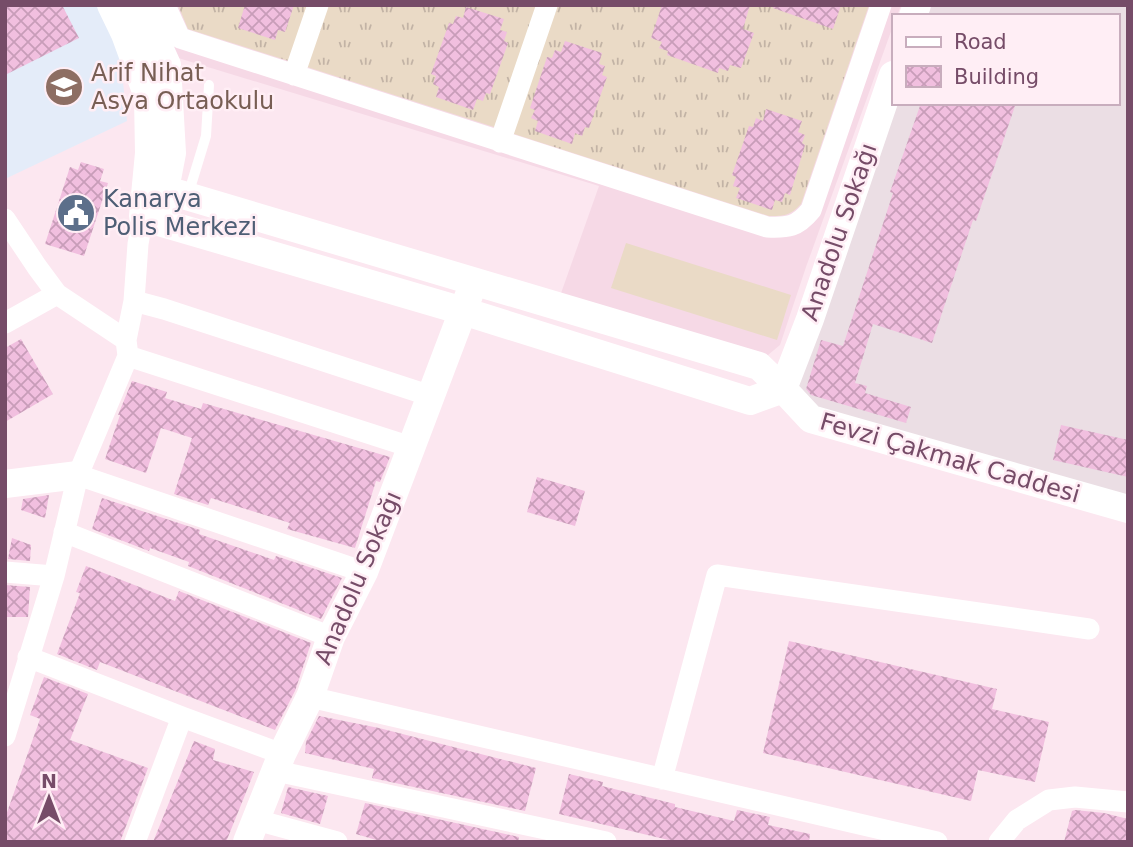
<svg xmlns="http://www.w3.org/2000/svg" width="1133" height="847" viewBox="0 0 1133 847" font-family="'DejaVu Sans',sans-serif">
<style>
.residential{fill:#f6d9e6}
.industrial{fill:#ebdee4}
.education{fill:#e4ecf9}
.grass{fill:url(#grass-tufts)}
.pitch{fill:#eadac6}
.building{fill:url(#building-cross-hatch)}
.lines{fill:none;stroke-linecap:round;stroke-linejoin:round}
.service{stroke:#fff;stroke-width:10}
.minor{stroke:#fff;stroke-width:21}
.tertiary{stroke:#fff;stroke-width:28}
.labels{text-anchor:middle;stroke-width:5;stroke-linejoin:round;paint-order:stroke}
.education-label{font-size:24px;fill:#785e54;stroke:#ffeef5;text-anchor:start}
.service-label{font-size:24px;fill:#4e5e75;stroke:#ffeef5;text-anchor:start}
.street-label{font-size:24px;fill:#764c68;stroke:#ffeef5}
</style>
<defs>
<pattern id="grass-tufts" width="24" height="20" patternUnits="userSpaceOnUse" patternTransform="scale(1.75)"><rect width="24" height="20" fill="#eadac6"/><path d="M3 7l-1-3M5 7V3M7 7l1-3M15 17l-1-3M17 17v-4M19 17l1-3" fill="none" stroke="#c2b3a5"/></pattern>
<pattern id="building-cross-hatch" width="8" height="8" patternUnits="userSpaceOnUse" patternTransform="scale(1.75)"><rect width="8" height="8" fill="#f1bfdf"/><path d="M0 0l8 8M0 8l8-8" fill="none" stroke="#c89db9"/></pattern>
</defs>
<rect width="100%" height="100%" fill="#fce7f0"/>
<path class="residential" d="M153,5H901L897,16H893V26L806,267L780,345L768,355L560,296L599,186L175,57Z"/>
<path class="industrial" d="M923,5H1128V509L811,419L783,389L893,103H1117V16H920Z"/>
<path class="education" d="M5,5H99L120,53L127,121L5,179Z"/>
<path class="grass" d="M178,5H311L292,62L188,29Z
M325,5H539L497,128L304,66Z
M554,5H869L801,204C790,216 784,216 769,216L511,133Z"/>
<path class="pitch" d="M626,243L791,295L777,340L611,288Z"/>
<path class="building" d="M5,5H62L79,38L5,75Z
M245,5H294L285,32L278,30L275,40L238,28Z
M662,5H750L743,29L754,33L741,68L730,65L728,71L719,68L718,73L667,55L668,51L659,48L662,42L651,38Z
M773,5H841L833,29L773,8Z
M466,7L504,19L500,30L507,32L504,41L508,43L490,94L486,93L483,101L477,99L473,110L436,97L439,87L433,84L436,76L431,74L449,23L453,24L456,16L463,18Z
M565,41L602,53L599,64L605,66L602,75L607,77L589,128L585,127L582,136L575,133L572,144L535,131L538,121L531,118L535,110L530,108L547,57L552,58L555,50L561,52Z
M921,103H1016L976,221L973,220L932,343L873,324L855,383L867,386L865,393L911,407L906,423L811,395L806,389L821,340L843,346L893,193L890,192Z
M766,109L802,121L798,132L805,135L802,143L805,145L790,195L785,193L782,202L775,200L772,210L736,198L740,188L733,186L736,177L732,175L749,126L753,127L756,118L763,121Z
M81,162L104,169L100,181L108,183L84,256L45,244L70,167L78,170Z
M21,339L53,394L5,422V348Z
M132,381L167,392L165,398L201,409L203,403L390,457L380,482L376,481L355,548L287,529L290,523L211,498L208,505L174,494L192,438L161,428L146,473L105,459L120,415H118Z
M1061,425L1128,440V477L1053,460Z
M537,477L585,491L575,526L527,512Z
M49,495L45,518L21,510L23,499Z
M102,498L200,530L199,534L274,560L276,556L342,578L321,619L188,566L189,562L150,548L149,551L92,529Z
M12,538L31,545L30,561L8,559Z
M86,566L175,601L179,591L311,643L295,691L275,730L100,662L97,670L57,654L80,593L76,592Z
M5,585L30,587L28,617H5Z
M789,641L997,689L992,709L1049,722L1035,782L978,770L971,801L763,753Z
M44,677L88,694L70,740L148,768L120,842H5V818L40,719L30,715Z
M319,716L379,728L536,768L525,811L372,778L374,769L305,753L306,742Z
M194,741L215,749L213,760L254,772L245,795L226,842H153Z
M569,774L603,782L602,786L675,804V807L734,821L737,810L770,817L768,825L810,834L809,842H677L559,814Z
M288,787L328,796L320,824L281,813Z
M365,803L519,837L518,842H383L356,834Z
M1075,810L1104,813L1128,819V842H1064L1072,811Z"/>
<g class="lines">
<path class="service" d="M188,195L206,136L209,85"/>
<path class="minor" d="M165,5L180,38L767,227C788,228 797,227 811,210L881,5
M294,75L318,5
M500,142L547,5
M5,219L37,267L57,294L126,340
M134,301L138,244L143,216
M5,323L57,294
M128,356L411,447
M78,475L364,572
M64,532L331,637
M5,572L54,576
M28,657L182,717L282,754
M310,697L937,842
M5,736L54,576L78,475L128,356L126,340L134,301L164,309L431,396
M276,771L606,842
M662,779L717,575L1089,629
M256,820L337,842
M135,842L182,717
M999,842L1017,820L1049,800L1075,797L1128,802"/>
<path class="tertiary" d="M111,5L125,34L148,97L149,153L143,216L159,222L463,311L750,401L783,389L810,319L893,75
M140,5L167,65L172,153L162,205
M913,16L917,5
M146,184L759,366L783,389L811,419L1128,509
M5,484L78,475
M247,842L282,754L310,697L331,637L364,572L469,295"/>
</g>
<defs>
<symbol id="school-disc" viewBox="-11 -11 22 22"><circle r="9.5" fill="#8d6e63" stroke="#ffeef5"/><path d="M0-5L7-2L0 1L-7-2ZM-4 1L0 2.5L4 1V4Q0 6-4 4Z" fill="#fff"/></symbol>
<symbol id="civic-disc" viewBox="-11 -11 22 22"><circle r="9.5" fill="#5c6f8a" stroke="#ffeef5"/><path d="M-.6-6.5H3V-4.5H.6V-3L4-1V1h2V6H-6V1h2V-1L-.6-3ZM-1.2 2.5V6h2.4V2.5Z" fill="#fff"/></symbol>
</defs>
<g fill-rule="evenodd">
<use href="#school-disc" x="42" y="65" width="44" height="44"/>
<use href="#civic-disc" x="54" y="191" width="44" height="44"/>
</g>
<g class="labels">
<g class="education-label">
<text x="91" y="81">Arif Nihat<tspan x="91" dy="28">Asya Ortaokulu</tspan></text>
</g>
<g class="service-label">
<text x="103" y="207">Kanarya<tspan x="103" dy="28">Polis Merkezi</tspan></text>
</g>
<g class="street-label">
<text transform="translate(839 232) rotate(-71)" y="8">Anadolu Sokağı</text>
<text transform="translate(950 458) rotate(16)" y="8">Fevzi Çakmak Caddesi</text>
<text transform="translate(358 578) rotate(-67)" y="8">Anadolu Sokağı</text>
</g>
</g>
<rect width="1133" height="847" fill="none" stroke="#764c68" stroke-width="14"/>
<rect x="892" y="14" width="228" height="91" fill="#ffeef5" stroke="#c8adbd" stroke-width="2"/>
<rect x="906" y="37" width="35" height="10" fill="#ffffff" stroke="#c8adbd" stroke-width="2"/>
<text x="954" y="49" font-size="21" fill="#764c68">Road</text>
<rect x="906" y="66" width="35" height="21" fill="url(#building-cross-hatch)" stroke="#c8adbd" stroke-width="2"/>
<text x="954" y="84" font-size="21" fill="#764c68">Building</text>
<g transform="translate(49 798)" stroke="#ffeef5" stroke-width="5" paint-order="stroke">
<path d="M0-5L12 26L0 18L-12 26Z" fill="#764c68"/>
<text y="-10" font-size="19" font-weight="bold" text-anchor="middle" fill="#764c68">N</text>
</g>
</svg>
